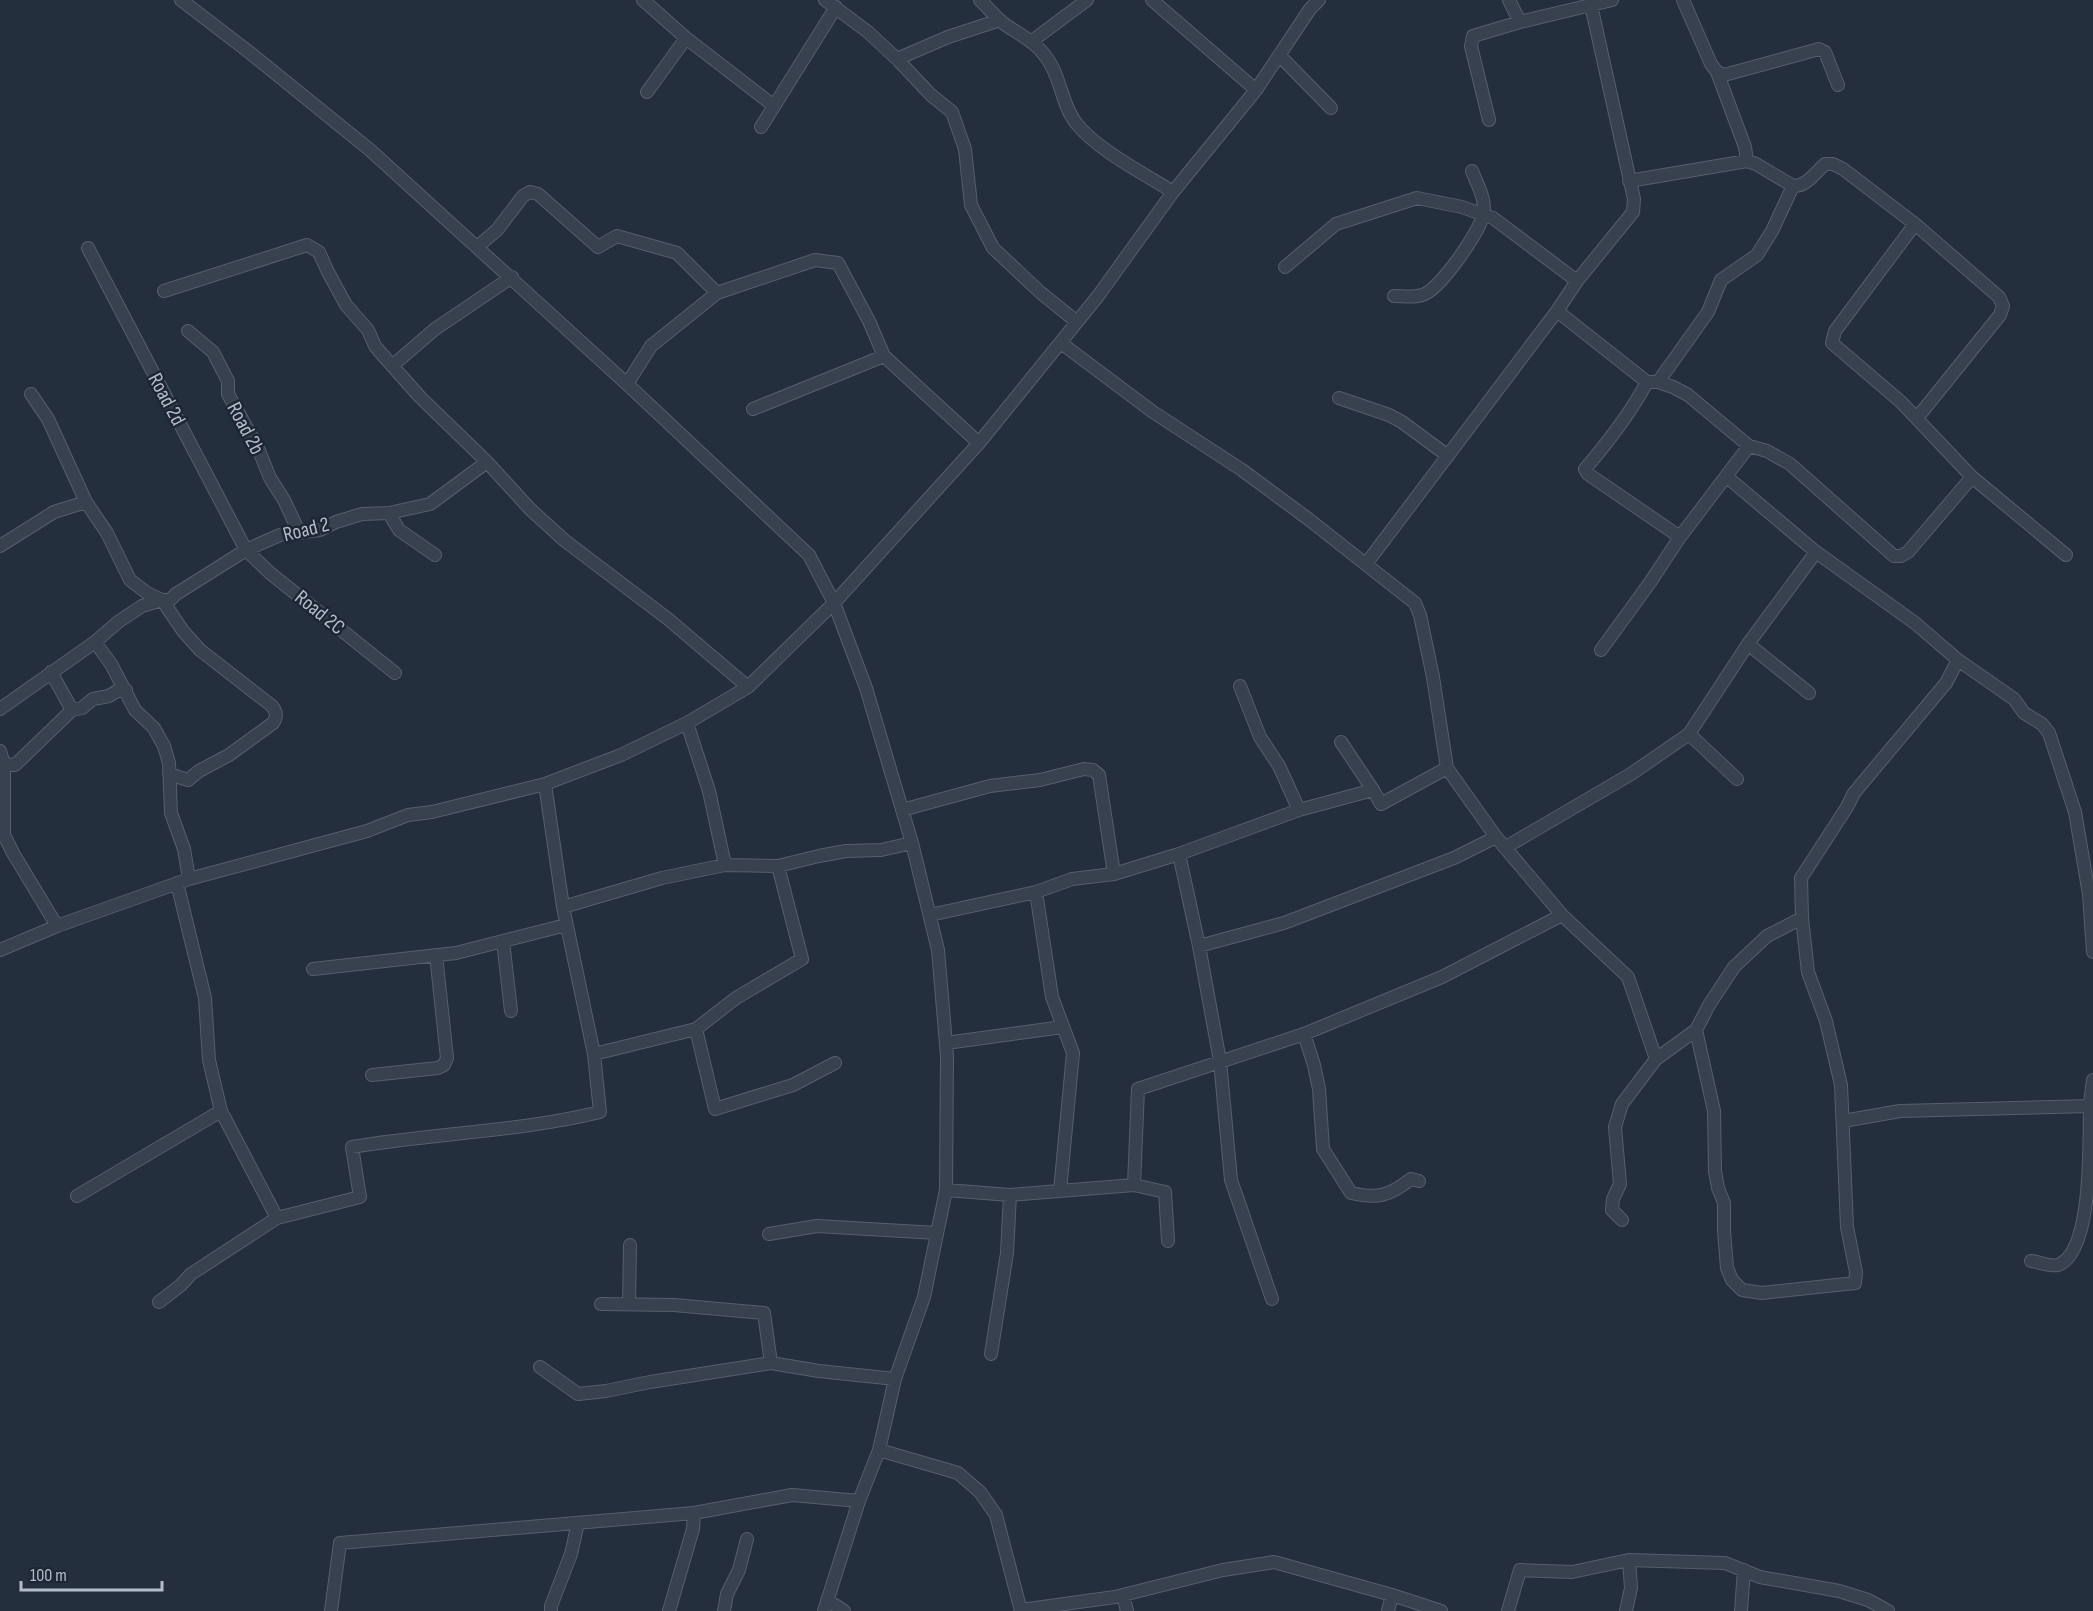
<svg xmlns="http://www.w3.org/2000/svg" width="2093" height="1611" viewBox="0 0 2093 1611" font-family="'Sofia Sans Condensed',sans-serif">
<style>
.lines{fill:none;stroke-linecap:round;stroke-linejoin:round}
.minor-casing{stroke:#565f6c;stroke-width:14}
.minor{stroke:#38414e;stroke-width:12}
.labels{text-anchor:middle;stroke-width:5;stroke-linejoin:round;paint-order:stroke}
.street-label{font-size:21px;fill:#b4bcc9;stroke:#1d2633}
</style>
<rect width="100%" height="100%" fill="#242f3e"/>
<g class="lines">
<defs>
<path id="minor" d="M181,0L249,52L370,150L627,384L809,555L834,603L866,688L912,843L938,950L947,1056L946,1190L924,1297L895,1379L879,1450L859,1501L824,1611
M643,0L686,38L774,106
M825,0L868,32L897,59L931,95L952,112L965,149L971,205L993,248L1041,293L1077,322
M980,0C988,8 995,16 1003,23C1018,34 1035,41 1046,57C1061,76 1061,104 1076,123C1097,150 1145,174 1173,192
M1152,0L1256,90
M1509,0L1520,22
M1683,0L1711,64L1717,72L1745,147L1747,161
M1032,41L1087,0
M1280,56L1331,108
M897,59L948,37L1000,20
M1717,72L1724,75L1819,49L1825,52L1838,85
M647,92L686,38
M1489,120L1471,46L1473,36L1520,22L1612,0
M761,127L836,7
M1629,181L1747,161L1756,164L1793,186C1806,187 1816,172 1825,164H1833L1843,169L1915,224L1999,297L2003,306L2000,315L1917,418
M1915,224L1835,331L1832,343L1901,402L1972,477L2066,555
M477,247L497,230L523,196L530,192L538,194L598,247L617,236L677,253L717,293L815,260L838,263L869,321L884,356L979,443
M88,248L246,550L270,573L395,673
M1285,267L1336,224L1417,198L1462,207L1493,218L1577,281
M164,291L307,245L319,252L327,270L346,305L368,330L375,346L380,352L420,397L487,462L530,509L564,540L668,619L748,687
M1394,296C1402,296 1413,298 1422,295C1439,291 1479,233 1483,215C1487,201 1477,184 1472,171
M1557,311L1647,382H1658L1673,387L1688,395L1749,446L1767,451L1790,464L1894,556H1901L1908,552L1972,477
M188,331L213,352L228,381V394L258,448L270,478L284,500L299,532
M1061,343L1153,412L1242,470L1307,518L1415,603L1420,615L1433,677L1447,768L1496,837L1562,915L1628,977L1656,1059L1696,1030L1709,1005L1734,967L1767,936L1802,918
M392,366L435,329L512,277
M1647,382C1630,414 1609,441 1585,469L1588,474L1680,537
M1658,382L1708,312L1721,280L1757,255L1772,231L1793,186
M627,384L651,346L717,293
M1339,398L1389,415L1402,422L1448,456
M753,409L884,356
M86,502L107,533L130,580L147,593L162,600L183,631L200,650L272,706C277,712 277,717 273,723L229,755L199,771L188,780L169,774
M389,513L399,530L435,555
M0,546L54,512L86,502L48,419L31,394
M1366,564L1557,311L1577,281L1633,212L1634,199L1591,5
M95,642L111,664L135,710L154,728L164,746L169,763L171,813L184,849L189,879
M1748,644L1809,693
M1601,650L1651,581L1680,537L1749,446
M1958,660L2014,699L2024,713L2042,724L2049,733L2075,812L2089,894L2093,952
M51,672L72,710
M0,709L95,642L118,622L142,606L162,600H170L176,594L246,550L280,535L320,530L336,522L362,514L389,513L430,504L487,462
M687,723L709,791L725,865
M1689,734L1737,779
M0,751L4,764
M1373,790L1381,804L1447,768
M902,810L990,786L1040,780L1084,769L1093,770L1099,775L1114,874
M1299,810L1373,790L1341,742
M1506,847L1631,774L1689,734L1748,644L1816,552
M1179,854L1299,810L1279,766L1260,737L1240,686
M177,883L205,998L209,1060L221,1111L277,1218
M1036,892L1052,997L1073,1053L1060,1191
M563,907L662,878L725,865L778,866L819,856L846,851L881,850L912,843
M930,915L1036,892L1072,879L1114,874L1179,854L1199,946L1220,1061L1231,1180L1272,1299
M57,926L13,853L4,835V764L15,765L72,710L82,708L93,699L109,696L117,691L126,690
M1199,946L1284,923L1454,858L1496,837
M0,950L57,926L189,879L367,831L408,815L432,812L545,784L621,755L687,723L748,687L834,603L979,443L1098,296L1173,192L1256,90L1310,9L1319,0
M313,969L456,953L503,941
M511,1011L503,941L566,925
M696,1029L715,1109L793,1085L835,1063
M1696,1030L1714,1111L1715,1171L1718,1188L1724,1203V1231L1727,1268L1732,1280L1742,1290L1762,1293L1855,1283L1856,1272L1847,1227L1841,1085L1826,1021L1808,972L1802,918L1801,878L1847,807L1854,793L1946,683L1958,660L1915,623L1816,552L1727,477
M1304,1034L1442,977L1562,915
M946,1043L1063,1027
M594,1054L696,1029L736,998L802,959L778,866
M372,1075L438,1068L444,1065L447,1058L436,955
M1843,1121L1900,1111L2090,1106
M946,1190L1010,1195L1007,1253L991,1354
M1010,1195L1134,1185
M77,1196L221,1111
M1622,1220L1612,1210L1613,1199L1620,1184L1615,1127L1622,1104L1656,1059
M769,1234L817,1226L937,1233
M1168,1241L1165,1192L1134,1185L1138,1089L1304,1034L1314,1065L1319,1089L1323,1149L1351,1193C1378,1199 1389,1196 1411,1179L1419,1181
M2031,1261C2039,1262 2051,1267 2058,1265C2093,1252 2089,1145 2090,1108C2090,1099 2092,1089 2093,1080
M159,1302L181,1285L191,1274L277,1218L360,1197L352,1147C434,1133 518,1132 600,1112L594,1054L563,907L545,784
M601,1304L674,1305L764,1313L771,1363L819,1371L895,1379
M629,1304L630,1245
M540,1367L578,1394L606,1391L650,1382L771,1363
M879,1450L958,1473L980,1492L996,1515L1021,1611
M1629,1560L1725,1563L1760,1577L1839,1591L1868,1600L1888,1611
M1123,1595L1127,1611
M827,1600L844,1611
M1021,1610L1115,1597L1223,1570L1274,1562L1392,1595L1441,1611
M331,1611L340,1543L694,1513L792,1495L859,1501
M551,1611V1606L571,1554L578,1523
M669,1611L693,1529L694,1513
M724,1611L727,1594L739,1570L747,1539
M1388,1611L1392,1595
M1508,1611L1520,1570L1572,1572L1629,1560L1631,1588L1626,1611
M1741,1611L1744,1570"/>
</defs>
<use href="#minor" class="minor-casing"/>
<use href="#minor" class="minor"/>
</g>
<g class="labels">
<g class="street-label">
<text transform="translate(167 399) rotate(62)" y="7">Road 2d</text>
<text transform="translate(246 428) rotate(62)" y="7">Road 2b</text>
<text transform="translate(306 529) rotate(-14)" y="7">Road 2</text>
<text transform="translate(320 612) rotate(39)" y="7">Road 2C</text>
</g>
</g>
<path d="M21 1581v9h141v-9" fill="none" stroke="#b4bcc9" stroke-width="3"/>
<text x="30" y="1581" font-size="18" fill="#b4bcc9" stroke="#1d2633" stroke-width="4.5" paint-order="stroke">100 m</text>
</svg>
